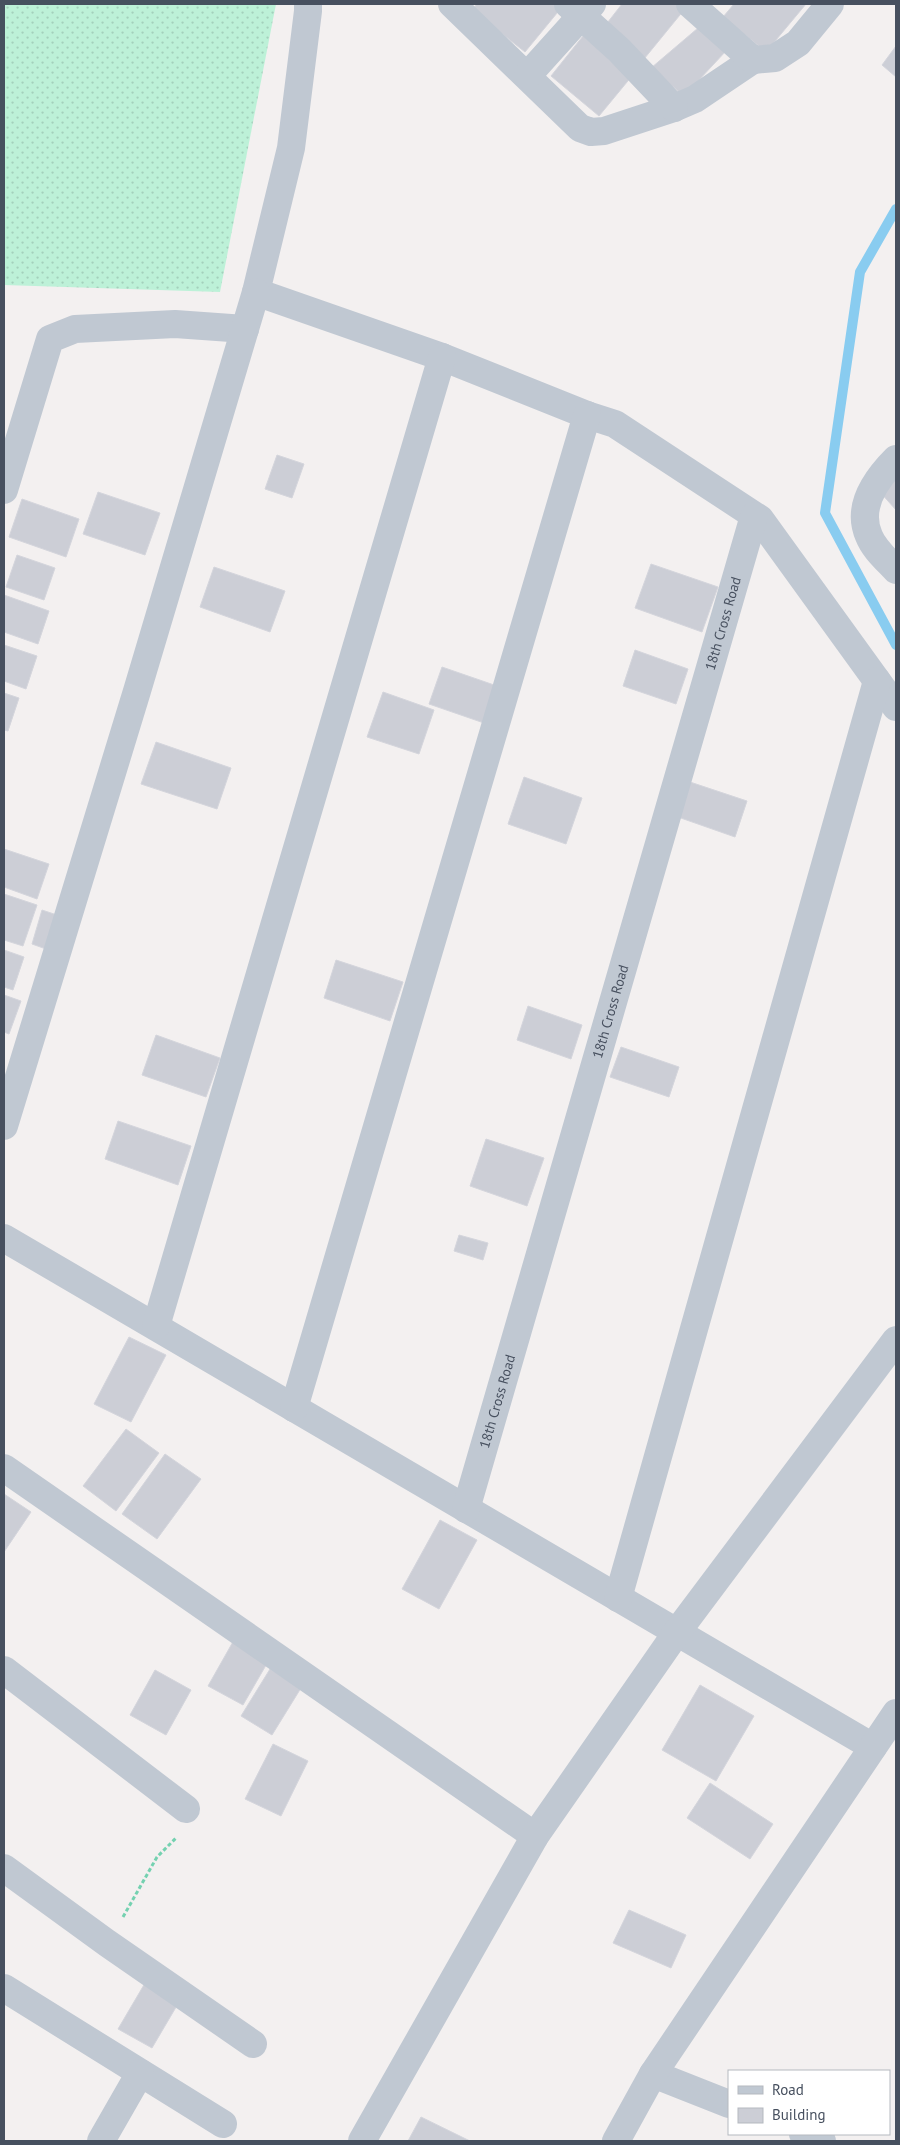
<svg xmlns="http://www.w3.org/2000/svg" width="900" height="2145" viewBox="0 0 900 2145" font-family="'PT Sans',sans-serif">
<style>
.grass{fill:url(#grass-dots)}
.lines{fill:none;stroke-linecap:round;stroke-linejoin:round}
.stream{stroke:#89ccf0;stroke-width:10}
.building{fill:#ccced6;stroke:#d4d5dc}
.path{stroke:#74d1b0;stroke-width:3;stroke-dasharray:4 2.5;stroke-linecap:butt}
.minor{stroke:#c0c8d2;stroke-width:28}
.labels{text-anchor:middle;stroke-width:4.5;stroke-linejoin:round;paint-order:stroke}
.street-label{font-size:14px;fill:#47505f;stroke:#fff}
</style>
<defs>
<pattern id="grass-dots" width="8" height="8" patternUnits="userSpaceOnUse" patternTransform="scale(1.25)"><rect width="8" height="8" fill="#bdf1d8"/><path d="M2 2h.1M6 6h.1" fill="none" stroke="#a4d0bc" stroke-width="1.8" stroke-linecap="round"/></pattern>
</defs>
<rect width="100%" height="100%" fill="#f3f0f0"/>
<path class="grass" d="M4,4H276L220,292L4,285Z"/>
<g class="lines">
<path class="stream" d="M896,209L860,272L825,513L896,645"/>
</g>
<path class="building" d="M477,4H558L562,7L525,52L472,10Z
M622,4H677L684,10L644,59L604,27Z
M734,4H806L766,52L723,17Z
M698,28L726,51L684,96L651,68Z
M583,36L632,76L599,116L551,76Z
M896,46V77L882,65Z
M277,455L304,464L292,498L265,489Z
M896,476V510L879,491Z
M98,492L160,513L145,555L83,534Z
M22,499L79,519L66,557L9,537Z
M17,555L55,568L44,600L6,587Z
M651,564L718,587L702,632L635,608Z
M214,567L285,591L270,632L200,607Z
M4,595L49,611L38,644L4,632Z
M4,645L37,656L26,689L4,681Z
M635,650L688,669L676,704L623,686Z
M442,667L497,686L484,723L429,704Z
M383,692L434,710L419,754L367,737Z
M4,693L19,698L8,731L4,730Z
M156,742L231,768L217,809L141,784Z
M524,777L582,798L566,844L508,824Z
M690,782L747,801L735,837L678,817Z
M4,849L49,864L37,899L4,887Z
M4,894L37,905L23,946L4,940Z
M42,910L57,915L46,949L32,944Z
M4,950L24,957L13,990L4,987Z
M336,960L403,982L390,1021L324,998Z
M4,995L21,1001L9,1034L4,1032Z
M528,1006L582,1025L571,1059L517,1040Z
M156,1035L220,1058L206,1097L142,1075Z
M621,1047L679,1067L669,1097L610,1077Z
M118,1121L191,1146L178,1185L105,1159Z
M486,1139L544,1158L527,1206L470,1186Z
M459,1235L488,1243L483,1260L454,1251Z
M129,1337L166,1355L131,1422L94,1404Z
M126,1429L159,1453L116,1511L83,1486Z
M165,1454L201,1479L157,1539L122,1514Z
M4,1494L31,1512L4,1552Z
M440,1520L477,1540L439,1609L402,1589Z
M234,1640L269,1660L243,1705L208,1686Z
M270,1669L301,1688L272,1735L241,1716Z
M155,1670L191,1690L166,1735L130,1715Z
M700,1685L754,1716L716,1781L662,1750Z
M273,1744L308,1761L281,1816L245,1799Z
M710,1783L773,1824L750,1859L687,1818Z
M629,1910L686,1935L671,1968L613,1943Z
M148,1978L182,1997L152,2048L118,2029Z
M421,2117L470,2141H408Z"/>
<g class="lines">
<path class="path" d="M123,1917L157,1857L176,1838"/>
<g class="minor">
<path d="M308,4V11L291,148L256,292L442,357L587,415L615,424L760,519L896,707"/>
<path d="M452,4L580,128L591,132L604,131L674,108L695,99L753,60"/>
<path d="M568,4L619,50L674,108"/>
<path d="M690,4L753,60L775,58L798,43L830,4"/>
<path d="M528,75L592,4"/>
<path d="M896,459C876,479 856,507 869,536C874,549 887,560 896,570"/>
<path d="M4,490L50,339L75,329L175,324L245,329"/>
<path d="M4,1126L137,691L256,292"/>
<path d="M4,1238L873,1747"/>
<path d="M156,1326L442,357"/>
<path d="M294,1408L587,415"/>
<path d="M4,1468L535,1836"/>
<path id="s1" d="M466,1509L754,516"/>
<path d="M618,1598L877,681"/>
<path d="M4,1670L186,1809"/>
<path d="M4,1868L107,1943L253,2044"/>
<path d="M4,1988L223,2124"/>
<path d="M653,2074L729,2104"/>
<path d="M803,2134L822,2141"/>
<path d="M101,2141L140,2073"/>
<path d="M362,2141L535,1836L677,1632L896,1340"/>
<path d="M616,2141L653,2074L896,1713"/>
</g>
</g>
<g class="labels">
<g class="street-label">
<text dy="5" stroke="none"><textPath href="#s1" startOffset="922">18th Cross Road</textPath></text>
<text dy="5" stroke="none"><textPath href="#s1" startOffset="518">18th Cross Road</textPath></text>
<text dy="5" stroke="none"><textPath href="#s1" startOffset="112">18th Cross Road</textPath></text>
</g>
</g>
<rect width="900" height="2145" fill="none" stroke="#47505f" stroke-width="10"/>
<rect x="728" y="2070" width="162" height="65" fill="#ffffff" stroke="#b5b9bf"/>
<rect x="738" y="2086" width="25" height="8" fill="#c0c8d2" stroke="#b5b9bf"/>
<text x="772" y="2095" font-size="15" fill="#47505f">Road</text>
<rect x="738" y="2108" width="25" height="15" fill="#ccced6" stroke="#b5b9bf"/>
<text x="772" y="2120" font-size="15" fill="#47505f">Building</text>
</svg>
